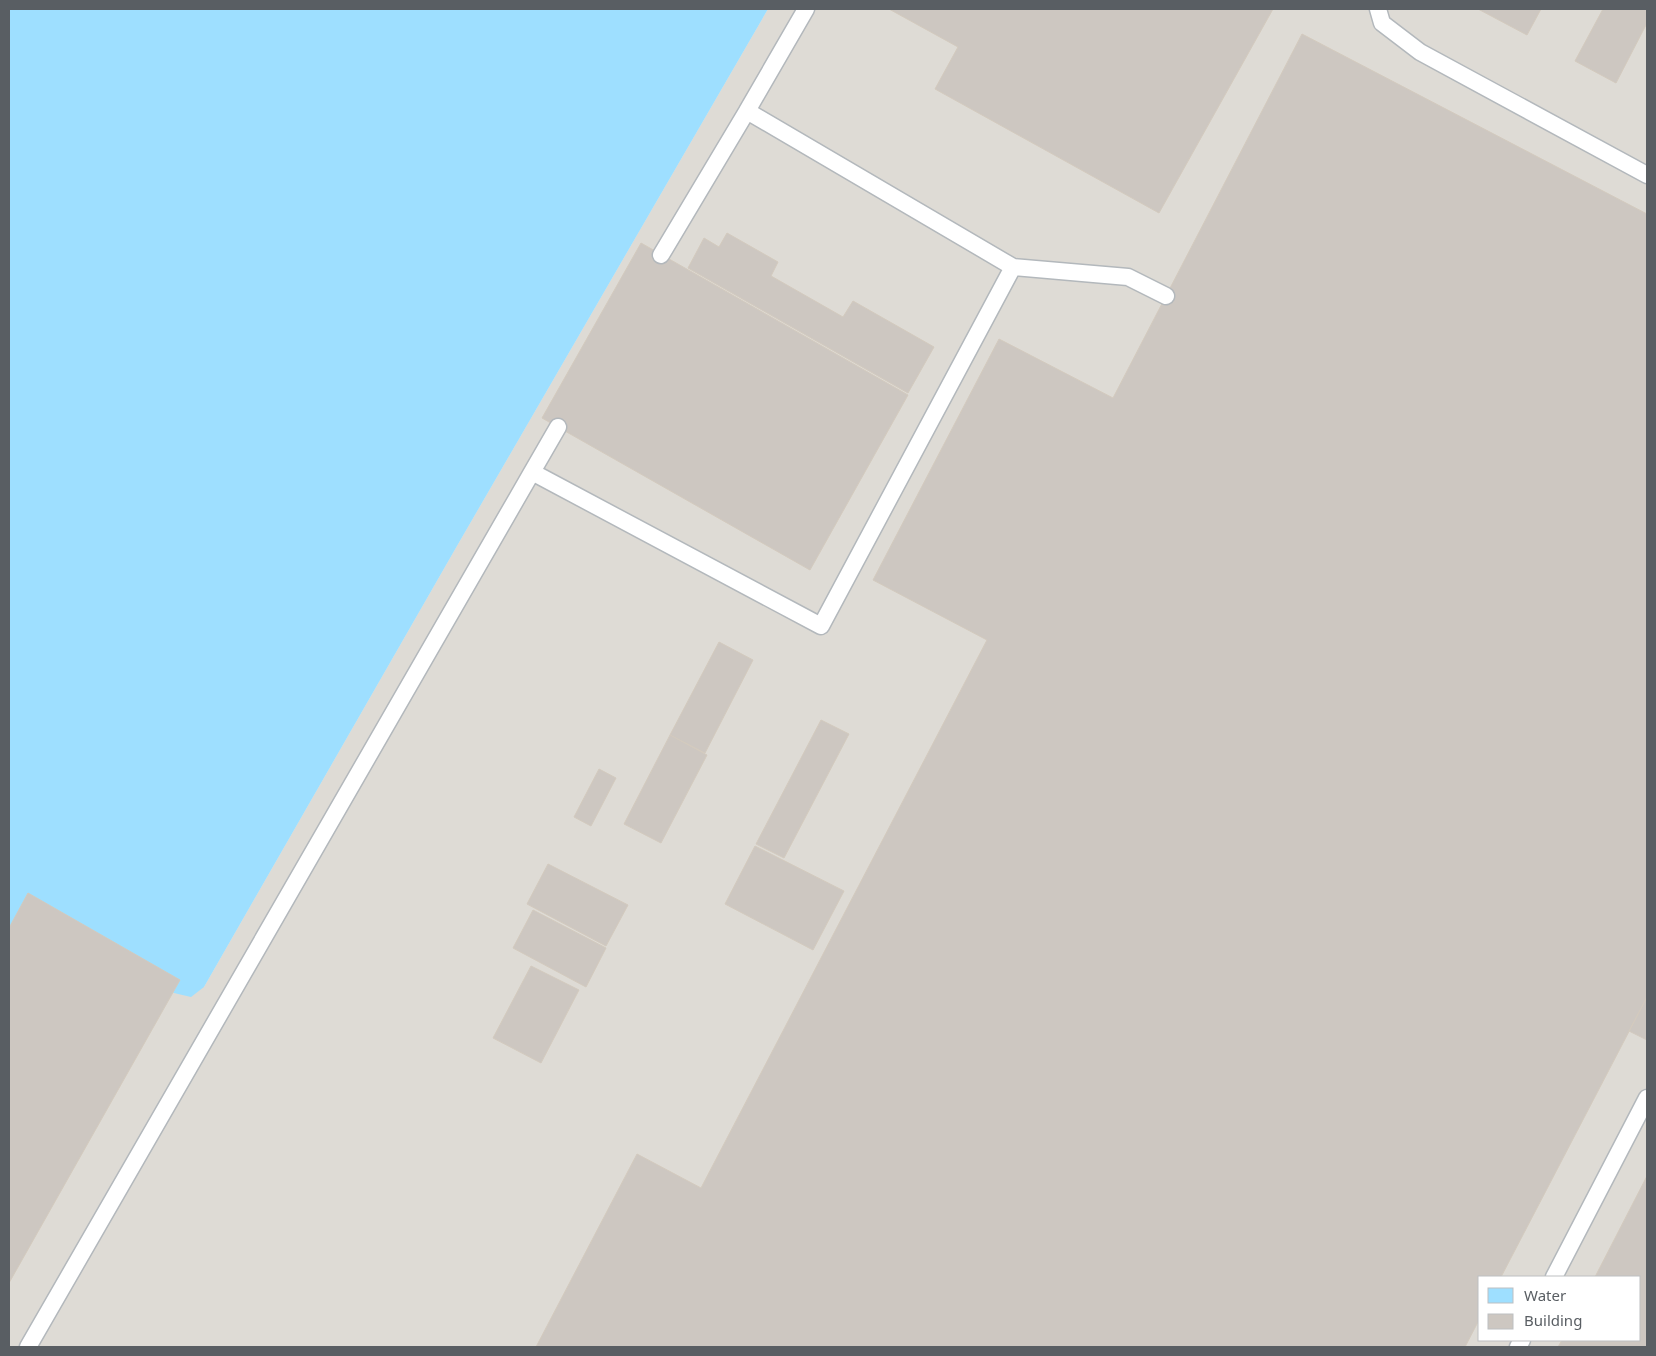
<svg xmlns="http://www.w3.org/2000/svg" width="1656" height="1356" viewBox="0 0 1656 1356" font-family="'Noto Sans',sans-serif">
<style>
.industrial{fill:#dedbd5;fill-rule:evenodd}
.water{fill:#9edfff}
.building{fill:#cdc7c1;stroke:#d3cabe}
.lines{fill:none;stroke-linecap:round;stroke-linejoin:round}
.service-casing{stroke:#b3b8bc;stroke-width:19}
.service{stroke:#fff;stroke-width:16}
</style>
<rect width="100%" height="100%" fill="#eee9e0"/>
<path class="industrial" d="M768,9H1647V1347H9V1135L108,956L204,987L457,546ZM1480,1277H1640V1340H1480Z"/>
<path class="water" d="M9,9H768L457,546L204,987L191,997L174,993L107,956L9,1135Z"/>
<path class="building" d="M889,9H1273L1159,213L935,89L958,47Z
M1478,9H1541L1527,35Z
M1603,9H1647V23L1616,83L1575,61Z
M1302,34L1647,214V997L1501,1277H1480V1318L1465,1347H536L637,1154L701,1188L987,640L873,580L999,339L1113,398Z
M727,233L778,262L771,276L843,317L853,301L934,347L908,393L688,268L704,238L719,247Z
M641,243L908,395L810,570L542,418Z
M719,642L753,660L705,753L670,735Z
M821,720L849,734L784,858L756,844Z
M670,735L707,755L661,843L624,824Z
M599,769L616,778L591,826L574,817Z
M755,846L844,891L813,950L725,904Z
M548,864L628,905L606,946L527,904Z
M28,893L180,980L9,1283V928Z
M533,910L606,948L586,987L513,948Z
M531,966L579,990L541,1063L493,1038Z
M1647,997V1040L1629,1031Z
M1647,1176V1347H1558L1562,1340H1640V1277H1595Z"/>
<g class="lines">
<defs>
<path id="service" d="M1378,9L1382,23L1420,52L1647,175
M661,255L747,111
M1013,267L1128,277L1166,296
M532,472L558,427
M1554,1277L1647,1098
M28,1347L532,472L821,626L1013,267L747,111L806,9
M1518,1347L1522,1340"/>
</defs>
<use href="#service" class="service-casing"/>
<use href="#service" class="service"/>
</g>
<rect width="1656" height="1356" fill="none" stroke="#595e63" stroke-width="20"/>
<rect x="1478" y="1276" width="162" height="65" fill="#ffffff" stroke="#bdbfc1"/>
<rect x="1488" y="1288" width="25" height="15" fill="#9edfff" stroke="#bdbfc1"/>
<text x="1524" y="1301" font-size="15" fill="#595e63">Water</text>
<rect x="1488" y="1314" width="25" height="15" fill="#cdc7c1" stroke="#bdbfc1"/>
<text x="1524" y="1326" font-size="15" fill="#595e63">Building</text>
</svg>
